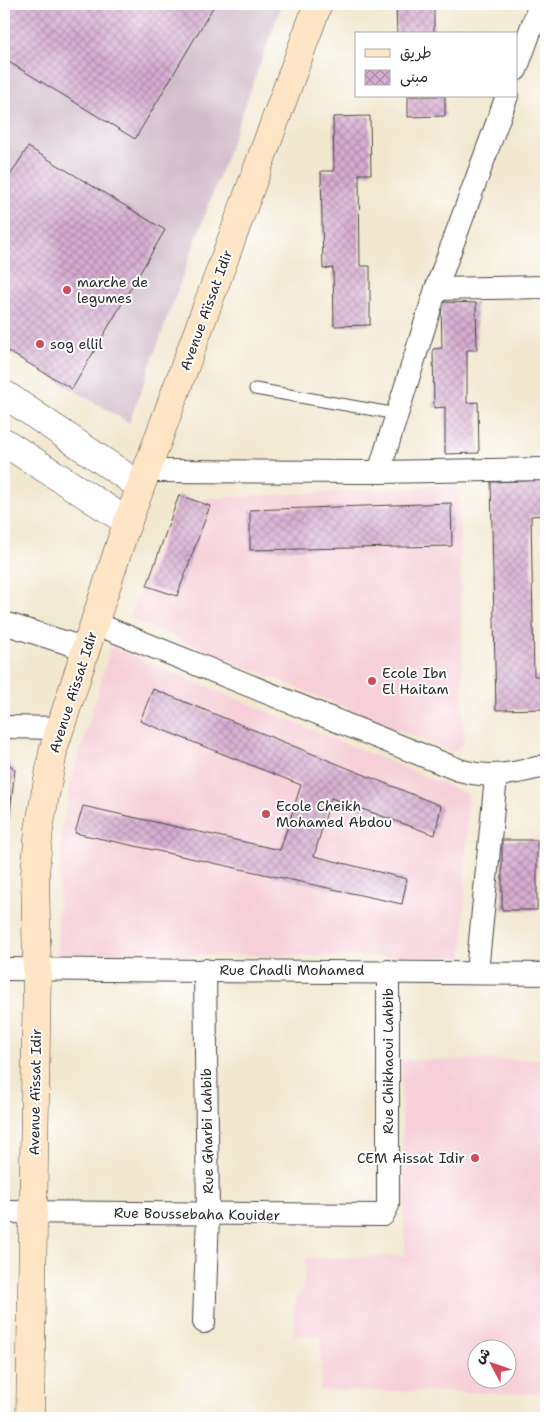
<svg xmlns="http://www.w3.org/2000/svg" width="550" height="1422" font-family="'Shantell Sans','Playpen Sans Arabic',sans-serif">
  <defs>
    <pattern id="building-cross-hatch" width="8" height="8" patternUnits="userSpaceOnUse" patternTransform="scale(1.25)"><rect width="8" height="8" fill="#d6acd0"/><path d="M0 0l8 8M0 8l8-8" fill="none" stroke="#ae8ca9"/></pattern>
  </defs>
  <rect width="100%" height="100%" fill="#fff"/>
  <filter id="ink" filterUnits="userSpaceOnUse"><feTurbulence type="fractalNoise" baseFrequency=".02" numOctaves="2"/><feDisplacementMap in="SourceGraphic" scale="10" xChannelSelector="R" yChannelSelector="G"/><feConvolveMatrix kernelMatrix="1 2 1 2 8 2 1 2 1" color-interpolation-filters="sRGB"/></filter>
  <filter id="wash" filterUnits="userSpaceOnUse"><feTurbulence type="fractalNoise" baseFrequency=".0096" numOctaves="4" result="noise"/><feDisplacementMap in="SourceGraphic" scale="20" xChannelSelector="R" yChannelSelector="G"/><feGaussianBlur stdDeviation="1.12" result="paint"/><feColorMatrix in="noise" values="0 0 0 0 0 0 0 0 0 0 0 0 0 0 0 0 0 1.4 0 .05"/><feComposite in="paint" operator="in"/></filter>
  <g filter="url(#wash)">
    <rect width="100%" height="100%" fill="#f2e8d0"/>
    <g fill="#f6cfd8" fill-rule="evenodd">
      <path d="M459,485L464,744L452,752L129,618L178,500Z"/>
      <path d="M111,647L468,794L463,957L57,954L61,834L71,782Z"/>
      <path d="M546,1059V1394L320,1390L321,1336H293L294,1306L303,1286L306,1258L405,1256L401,1060ZM478,1350H508V1380H478Z"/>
    </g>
    <path fill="#d1bdca" d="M4,4H282L129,423L4,348Z"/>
    <g id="blocks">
      <g fill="url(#building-cross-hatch)">
        <path d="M4,4H215L135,139L4,59Z"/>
        <path d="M396,4H434V34H397Z"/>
        <path d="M408,96H445V116L408,117Z"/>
        <path d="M370,116L371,174H359L360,266H370V325L334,326L333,268L323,269L321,171H334L333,117Z"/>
        <path d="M28,147L165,230L72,389L4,349V185Z"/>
        <path d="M441,302L476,303L477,350H467V403L478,402L479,453L445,454V407L434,408L433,349L442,348Z"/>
        <path d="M546,480V515L531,516L534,676H546V709L496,710L491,482Z"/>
        <path d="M179,495L210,506L177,596L147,586Z"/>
        <path d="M451,503L452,546L250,550V510Z"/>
        <path d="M153,689L441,806L435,835L331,798L314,856L407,879L402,904L75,833L83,806L280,850L301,785L140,721Z"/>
        <path d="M4,759L15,770L5,854H4Z"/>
        <rect x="502" y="840" width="35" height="70"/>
      </g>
    </g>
  </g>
  <g filter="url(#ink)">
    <use href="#blocks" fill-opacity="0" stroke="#494744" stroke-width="1"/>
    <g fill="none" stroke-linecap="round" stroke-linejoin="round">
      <g stroke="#494744" stroke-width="13">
        <path id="service" d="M255,389L397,414"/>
      </g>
      <g stroke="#494744" stroke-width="24">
        <g id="minor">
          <path d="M516,70L540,4"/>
          <path d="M436,289L546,287"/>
          <path d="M146,471L379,472L436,289L507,96"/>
          <path d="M379,472L546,469"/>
          <path d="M4,623L86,649"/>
          <path d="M94,623L459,770C495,780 512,773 546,766"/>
          <path d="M4,727L61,728"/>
          <path d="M4,969L546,974"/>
          <path d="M477,972L496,777"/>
          <path d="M4,1212L383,1215L388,1205V971"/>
          <path d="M204,1322L208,1215L205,970"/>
        </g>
      </g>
      <g stroke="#494744" stroke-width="29">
        <g id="tertiary">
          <path d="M4,394L140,486"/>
          <path d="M4,442L128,522"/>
        </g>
      </g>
      <g stroke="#494744" stroke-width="29">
        <path id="secondary" d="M30,1418L37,970L35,874L39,829L54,747L124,532L318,4"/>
      </g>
      <use href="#service" stroke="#fff" stroke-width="11"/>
      <use href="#minor" stroke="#fff" stroke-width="22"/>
      <use href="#tertiary" stroke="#fff" stroke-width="28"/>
      <use href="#secondary" stroke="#fee5c5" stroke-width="28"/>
    </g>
  </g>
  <g fill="#d1495b" stroke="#fff" stroke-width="2">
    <circle cx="67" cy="290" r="5"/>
    <circle cx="40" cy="344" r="5"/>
    <circle cx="372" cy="681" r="5"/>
    <circle cx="266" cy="814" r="5"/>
    <circle cx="475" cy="1158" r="5"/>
  </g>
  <g text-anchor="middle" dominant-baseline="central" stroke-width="4" stroke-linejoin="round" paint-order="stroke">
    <g font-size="14" fill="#2b2b2b" stroke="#fff" text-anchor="start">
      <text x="77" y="282">marche de<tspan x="77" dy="16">legumes</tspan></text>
      <text x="50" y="344">sog ellil</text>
      <text x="382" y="673">Ecole Ibn<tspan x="382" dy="16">El Haitam</tspan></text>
      <text x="276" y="806">Ecole Cheikh<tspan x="276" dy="16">Mohamed Abdou</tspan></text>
      <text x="465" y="1158" text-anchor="end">CEM Aissat Idir</text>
    </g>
    <g font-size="14" fill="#2b2b2b" stroke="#fff">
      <text transform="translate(206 310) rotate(-70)">Avenue Aïssat Idir</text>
      <text transform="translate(73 692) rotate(-72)">Avenue Aïssat Idir</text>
      <text x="292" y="970">Rue Chadli Mohamed</text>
      <text transform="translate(388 1061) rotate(-90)">Rue Chikhaoui Lahbib</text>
      <text transform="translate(35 1092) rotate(-89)">Avenue Aïssat Idir</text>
      <text transform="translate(207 1131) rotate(-91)">Rue Gharbi Lahbib</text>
      <text transform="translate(197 1214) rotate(1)">Rue Boussebaha Kouider</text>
    </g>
  </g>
  <rect width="550" height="1422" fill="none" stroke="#fff" stroke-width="20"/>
  <rect x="355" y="32" width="162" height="65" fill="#ffffff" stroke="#aaaaaa"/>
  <rect x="365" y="49" width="25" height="8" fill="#fee5c5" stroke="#aaaaaa"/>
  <text x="400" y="58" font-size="15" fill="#2b2b2b">طريق</text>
  <rect x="365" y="70" width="25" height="15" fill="url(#building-cross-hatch)" stroke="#aaaaaa"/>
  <text x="400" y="82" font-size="15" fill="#2b2b2b">مبنى</text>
  <g transform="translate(492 1364) rotate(311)"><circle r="24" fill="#ffffff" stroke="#aaaaaa"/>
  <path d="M0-4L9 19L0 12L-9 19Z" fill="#d1495b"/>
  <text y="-8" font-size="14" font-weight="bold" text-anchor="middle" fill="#2b2b2b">ش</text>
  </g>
</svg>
